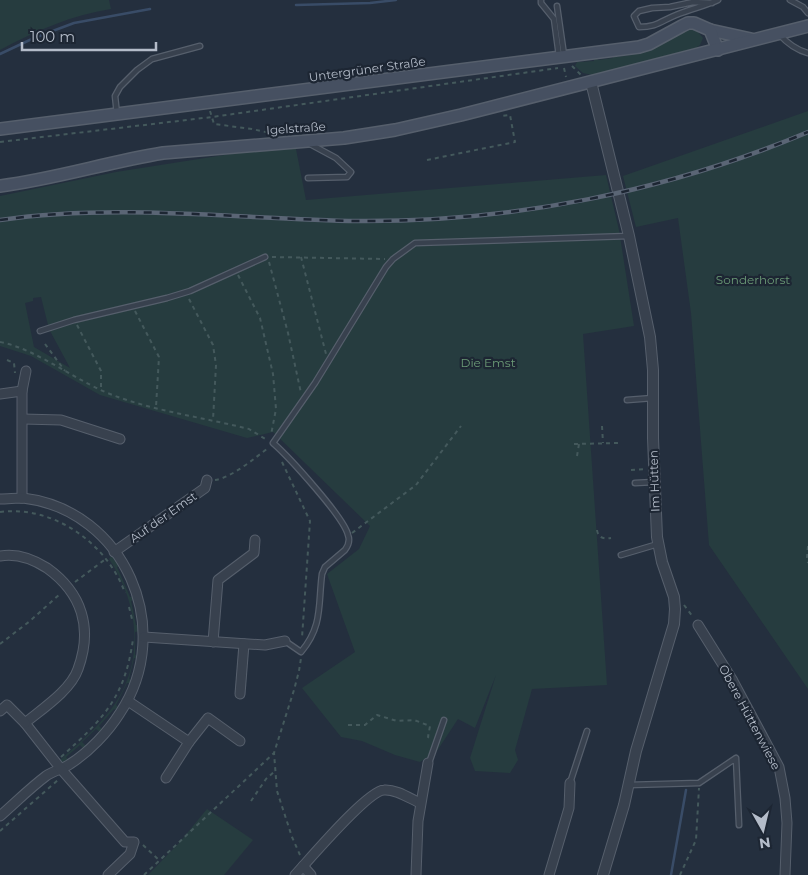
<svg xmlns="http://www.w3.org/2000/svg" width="808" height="875" font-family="Montserrat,sans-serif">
  <rect width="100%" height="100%" fill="#242f3e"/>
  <g fill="#263c3f" fill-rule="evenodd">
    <path d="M0,0H109L111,9C72,15 35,31 0,50Z"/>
    <path d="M692,29L698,32L703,38L700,45L696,48L592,75L583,73L575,66L577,62L594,61V58L597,57L598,60L613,58V55H616L617,57L632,55V52L657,46L684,30Z"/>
    <path d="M808,111V689L709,545L691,313L678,218L636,227L623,176Z"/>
    <path d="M295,144L306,200L606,175L619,230L634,326L583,334L607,685L532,689L515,750L518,760L510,773L475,771L470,758L496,675L475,728L458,719L437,751L420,762L395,755L362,741L341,737L302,688L355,652L327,574L359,549L370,526L273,432L247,438L100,395L31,356L0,346V196L116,172ZM41,297L49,329L70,368L34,347L25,303L33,301V298Z"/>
    <path d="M113,554L121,565L117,567L130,597L135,596L136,599L131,601L136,625H141V631L135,632V655L140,656L139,659L134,658L129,679L133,681L132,684L127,683L116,705L120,709L118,711L114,709L99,726L103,730L101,733L96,729L82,742L86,746L83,748L80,745L66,757L69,761L64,763L60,760C77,745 95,730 109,712C146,666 140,605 109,559Z"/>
    <path d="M207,809L253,840L224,875H148L179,843Z"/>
  </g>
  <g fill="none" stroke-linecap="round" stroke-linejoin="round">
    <g stroke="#394c67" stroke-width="2.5">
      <path d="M296,5L370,3L396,0"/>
      <path d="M0,54L34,38L74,23L150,9"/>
      <path d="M671,875L686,790"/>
    </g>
    <g stroke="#565f6c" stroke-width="7">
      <g id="service">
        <path d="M541,0V3L554,19L559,56"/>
        <path d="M790,0L803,7L808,13"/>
        <path d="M712,3L693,2L670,7L652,8L639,11L634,16L639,27C657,27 661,21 676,15C690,9 705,6 718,0"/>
        <path d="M557,6L564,55"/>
        <path d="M779,34C787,43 796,50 808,53"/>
        <path d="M117,114L115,96L120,87L137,70L152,59L200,46"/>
        <path d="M308,178L347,177L351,172L336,158L310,144"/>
        <path d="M40,331L74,320L167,298L190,291L265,257"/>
        <path d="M627,400L653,398"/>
        <path d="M635,483L654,482"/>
        <path d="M621,555L658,544"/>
        <path d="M285,641L301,652C323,626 318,605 322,574L325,567L345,550C348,546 350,540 348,535C344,517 288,456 273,443L315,383L386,267L393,259L415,243L629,236"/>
        <path d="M429,763L444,720"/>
        <path d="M570,783L587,731"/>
        <path d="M629,785L699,783L736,758L739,825"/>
      </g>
    </g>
    <g stroke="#565f6c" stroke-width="11">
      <g id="minor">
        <path d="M0,394L22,391"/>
        <path d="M23,419L61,420L120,439"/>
        <path d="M22,498V391L26,371"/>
        <path d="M0,499C7,499 16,498 23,498C125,510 176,629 120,713C108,732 89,752 70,764C63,769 53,771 46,776C30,788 15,803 0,816"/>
        <path d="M114,552L205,488L207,480"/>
        <path d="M0,556C17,553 33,559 47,568C82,593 93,628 78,669C71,690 42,709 25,723L61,769L125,842H134L130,854L108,875"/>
        <path d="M698,625L733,681L779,767L785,798L787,823L785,875"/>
        <path d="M144,637L265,645L285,641"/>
        <path d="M213,642L218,580L254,553L255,540"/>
        <path d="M240,694L244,644"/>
        <path d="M128,701L189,742L166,778"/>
        <path d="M0,711L7,705L25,723"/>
        <path d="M189,742L208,718L240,741"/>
        <path d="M303,866L311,875"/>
        <path d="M295,875C309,860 367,791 384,790C396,789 409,798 420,803"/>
        <path d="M416,875L418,821L428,763"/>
        <path d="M549,875L569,808L570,783"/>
      </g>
    </g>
    <g stroke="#565f6c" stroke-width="12">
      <path id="tertiary" d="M591,82L629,236L650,337L653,370V438L657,537L662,562L674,597L675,609L674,624L636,751L624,805L603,875"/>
    </g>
    <g stroke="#565f6c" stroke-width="14">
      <g id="secondary">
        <path d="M710,30L751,39"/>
        <path d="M0,129L639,47L649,44L682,26L688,23H694L710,30L718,50"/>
        <path d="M0,186C55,179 108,162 163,153L344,138L395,130L461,115L808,26"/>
      </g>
    </g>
    <g stroke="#44595c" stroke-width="2" stroke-dasharray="4 4" stroke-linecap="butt">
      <path d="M572,66L581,75"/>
      <path d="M564,68L566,77"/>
      <path d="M210,111L214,124L252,129L270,133"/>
      <path d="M0,142L212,117L558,68"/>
      <path d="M427,160L515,142L510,115L502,116"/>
      <path d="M272,257L385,259"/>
      <path d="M301,257L326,354"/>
      <path d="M269,262L288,333L301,393"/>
      <path d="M238,275L260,318L273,374L276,409L271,435"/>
      <path d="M189,299L213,345L216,365L213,420"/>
      <path d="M135,311L159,357L156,407"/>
      <path d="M77,325L101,371V389"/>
      <path d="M0,342C38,349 79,384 118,397C160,412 206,418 249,429L267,440"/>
      <path d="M45,344L65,371"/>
      <path d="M7,360L14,363L15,373"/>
      <path d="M602,426L603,443"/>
      <path d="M574,444L619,443"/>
      <path d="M577,456L579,444"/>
      <path d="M282,462L310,521L302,638"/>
      <path d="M631,470L646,469"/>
      <path d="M215,480C231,478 255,458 268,448"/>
      <path d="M0,512C53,505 107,543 125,593"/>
      <path d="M597,530C598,538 604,539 611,538"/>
      <path d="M352,533L416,485L461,426"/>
      <path d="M808,546L807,557L808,563"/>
      <path d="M75,582L107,558"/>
      <path d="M684,605L693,617"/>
      <path d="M129,607L132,619"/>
      <path d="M0,644L30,621L61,593"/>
      <path d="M348,725H365L377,715L397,721L414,720L430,726L428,737L431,739"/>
      <path d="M61,757C103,719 125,698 133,639"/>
      <path d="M251,801L266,779L275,771"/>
      <path d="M0,831L58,780"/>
      <path d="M143,845L159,860"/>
      <path d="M300,855L292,837L277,791L274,753L294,690L299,671L301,658"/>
      <path d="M144,875L274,753"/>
      <path d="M680,875L696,840L699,788"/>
    </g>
    <use href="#service" stroke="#38414e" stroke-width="4.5"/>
    <use href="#minor" stroke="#38414e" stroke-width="9"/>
    <use href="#tertiary" stroke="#38414e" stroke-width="10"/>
    <use href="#secondary" stroke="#465061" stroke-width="11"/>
    <g stroke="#5a6575" stroke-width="4.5">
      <path id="rail" d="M0,220C119,203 238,219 358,221C512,222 666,192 808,132"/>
    </g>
    <use href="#rail" stroke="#1d2633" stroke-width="2.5" stroke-dasharray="8" stroke-linecap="butt"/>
  </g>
  <g text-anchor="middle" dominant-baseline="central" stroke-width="4.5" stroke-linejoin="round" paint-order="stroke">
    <g font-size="12" fill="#b4bcc9" stroke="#1d2633">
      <text transform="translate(367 69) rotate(-8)">Untergrüner Straße</text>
      <text transform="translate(296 128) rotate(-4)">Igelstraße</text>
      <text transform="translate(654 481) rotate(-92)">Im Hütten</text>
      <text transform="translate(163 517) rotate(-35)">Auf der Emst</text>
      <text transform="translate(750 717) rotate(62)">Obere Hüttenwiese</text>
    </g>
    <g font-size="12" fill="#6b9a76" stroke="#1d2633">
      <text x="753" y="279">Sonderhorst</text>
      <text x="488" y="362">Die Emst</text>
    </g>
  </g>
  <g transform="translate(763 830) rotate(172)" stroke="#1d2633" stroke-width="4" paint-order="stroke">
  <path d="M0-4L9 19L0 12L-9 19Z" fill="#b4bcc9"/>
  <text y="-8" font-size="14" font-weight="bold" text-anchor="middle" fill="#b4bcc9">N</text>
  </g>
  <path d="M22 42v8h134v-8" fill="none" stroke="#b4bcc9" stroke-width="2.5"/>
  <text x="30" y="42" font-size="15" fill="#b4bcc9" stroke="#1d2633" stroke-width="4" paint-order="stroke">100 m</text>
</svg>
